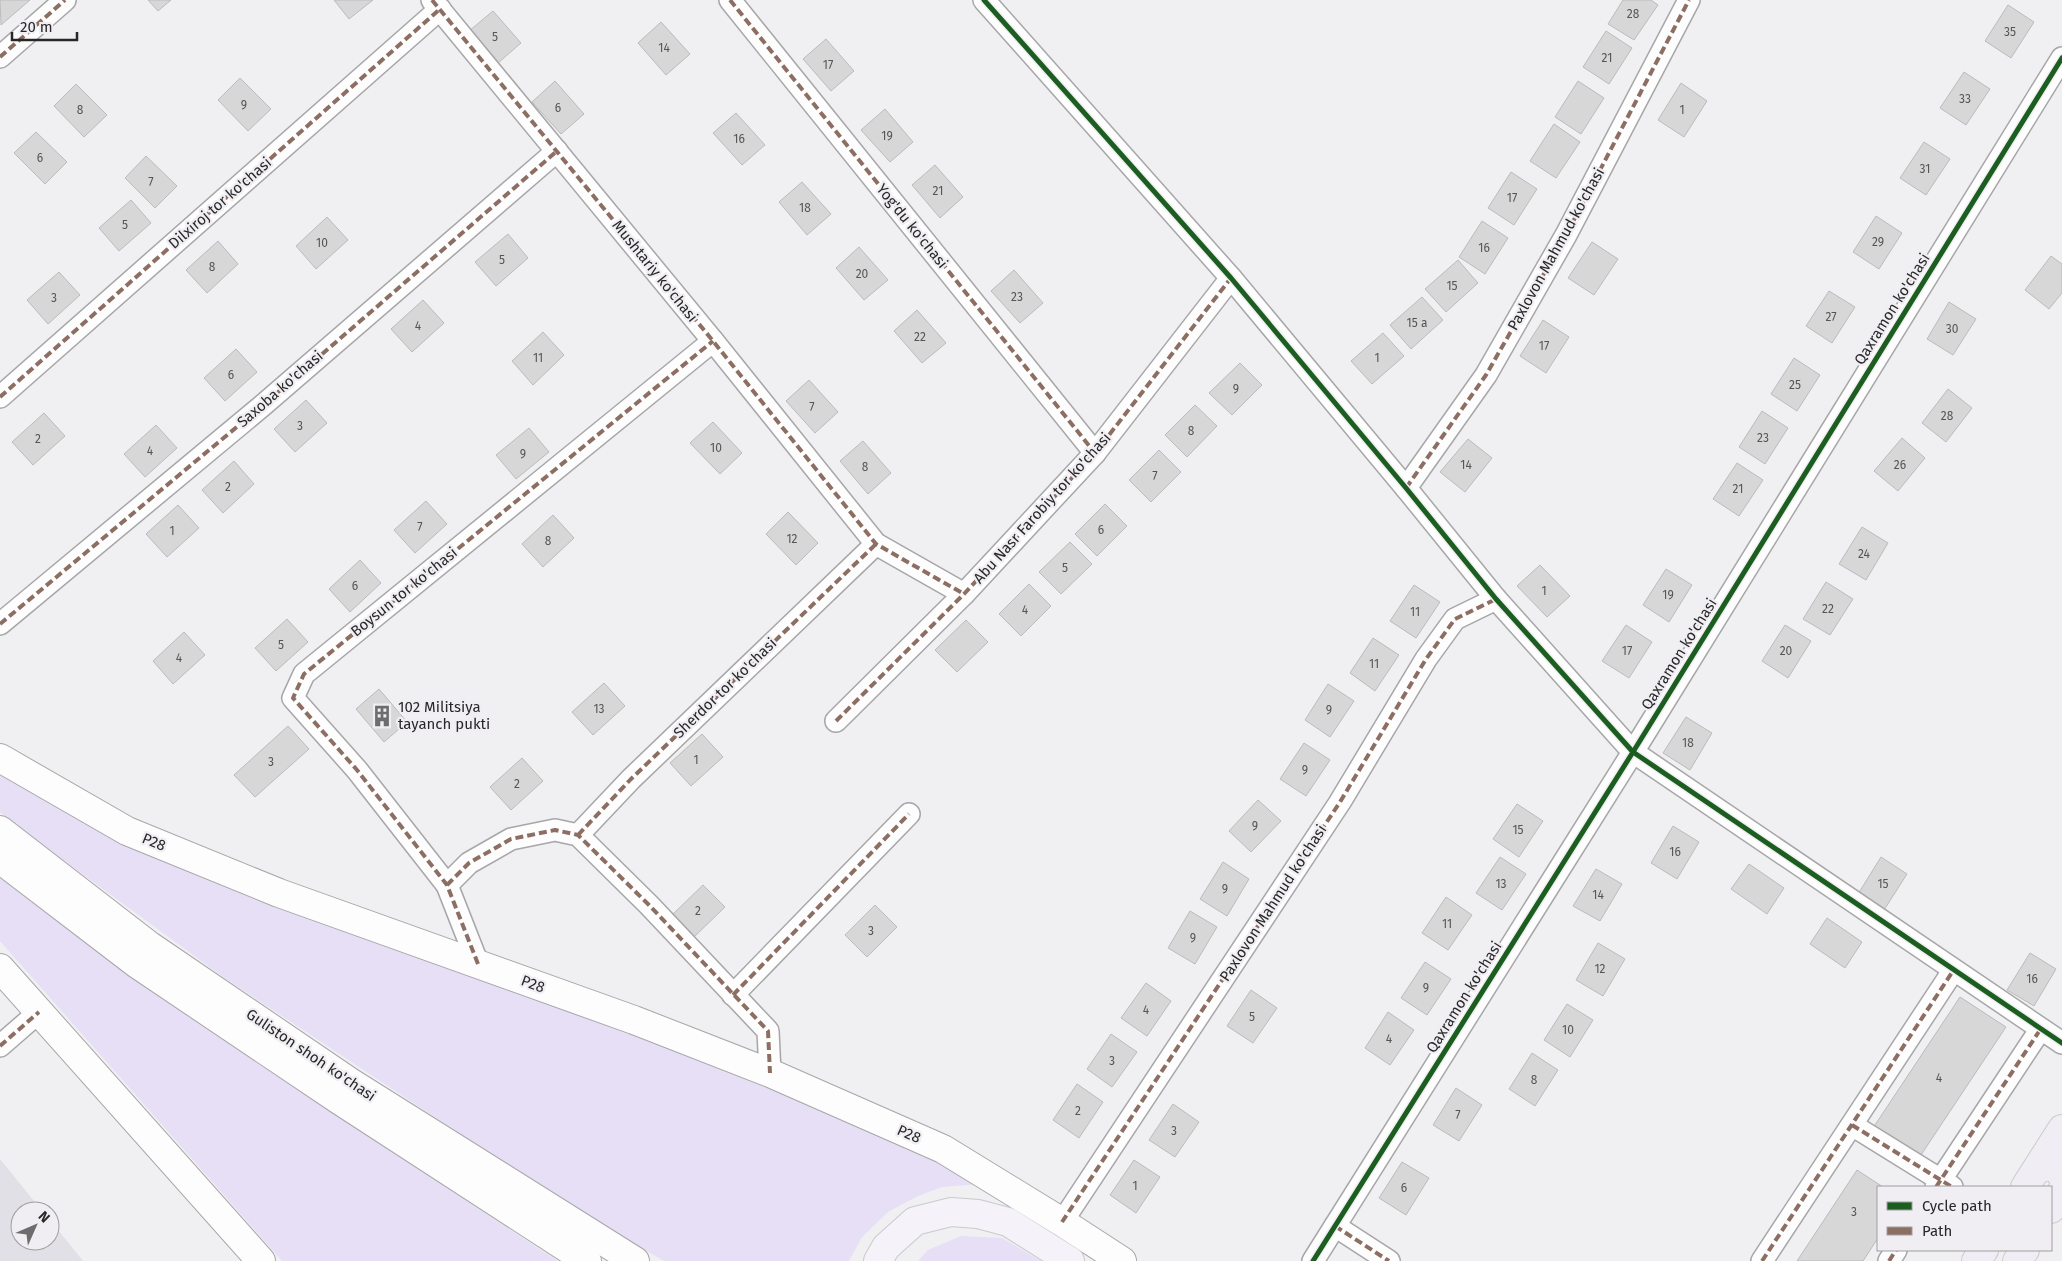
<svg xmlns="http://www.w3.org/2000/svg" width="2062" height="1261" font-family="'Fira Sans',sans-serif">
  <rect width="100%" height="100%" fill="#f0eff1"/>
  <path fill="#e2e0e7" d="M0,1159L42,1211H20V1241H50V1220L83,1261H0Z"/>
  <g fill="#e7dff5">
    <path d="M0,775L125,843L498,981L941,1157L980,1184L942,1187L918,1196L888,1212L862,1237L849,1261H664L566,1204L226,979L25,832L0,812Z"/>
    <path d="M0,877C178,1016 370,1137 558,1261H282L0,941Z"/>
    <path d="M961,1236L1002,1238L1041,1261H918L928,1250Z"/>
  </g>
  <g fill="#d7d7d8" stroke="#bbbabc">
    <path d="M0,0H30L1,25Z"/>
    <path d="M148,0H171L158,11Z"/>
    <path d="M334,0H373L349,19Z"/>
    <path d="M1623,0H1651L1658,5L1634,40L1608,24Z"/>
    <path d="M2008,5L2034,22L2011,58L1985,41Z"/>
    <path d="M493,11L521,43L498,63L469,31Z"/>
    <path d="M661,22L690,54L666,75L638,43Z"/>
    <path d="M1606,31L1632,48L1609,84L1583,67Z"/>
    <path d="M826,39L854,71L831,91L803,59Z"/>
    <path d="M1964,72L1990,89L1966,125L1940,108Z"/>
    <path d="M240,78L271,109L248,131L218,100Z"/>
    <path d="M555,81L584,114L561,134L532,102Z"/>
    <path d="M1578,81L1604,98L1581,134L1555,117Z"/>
    <path d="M1681,83L1707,101L1684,137L1658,120Z"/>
    <path d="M76,84L107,115L84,137L54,106Z"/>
    <path d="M885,109L913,142L890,162L861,130Z"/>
    <path d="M736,113L765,145L742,165L713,133Z"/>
    <path d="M1554,124L1580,142L1556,178L1530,161Z"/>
    <path d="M36,132L67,162L45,184L14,153Z"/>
    <path d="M1924,142L1950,159L1926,195L1900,178Z"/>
    <path d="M146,156L177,186L155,208L125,178Z"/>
    <path d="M935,165L963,197L940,218L912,185Z"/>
    <path d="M1511,172L1537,189L1514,225L1488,208Z"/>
    <path d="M802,182L831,214L807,235L779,202Z"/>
    <path d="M131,200L151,223L119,251L99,228Z"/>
    <path d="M1876,216L1902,233L1879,269L1853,252Z"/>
    <path d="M327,217L348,240L316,269L296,246Z"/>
    <path d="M1482,221L1508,238L1485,274L1459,257Z"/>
    <path d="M508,234L528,258L496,286L475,262Z"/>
    <path d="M218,241L238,264L207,293L186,270Z"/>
    <path d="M1592,242L1618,259L1594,295L1568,278Z"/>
    <path d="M859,247L888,280L864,300L836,268Z"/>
    <path d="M2051,256L2062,264V293L2049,309L2025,290Z"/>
    <path d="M1458,260L1478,283L1446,312L1425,289Z"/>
    <path d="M1014,270L1043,303L1020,323L991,291Z"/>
    <path d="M59,272L80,295L48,324L27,300Z"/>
    <path d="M1829,291L1855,307L1832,343L1806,326Z"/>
    <path d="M1422,297L1443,320L1411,349L1390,325Z"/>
    <path d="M423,300L444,323L412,352L391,329Z"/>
    <path d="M1949,302L1976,319L1953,355L1927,339Z"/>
    <path d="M917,310L946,343L922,363L894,331Z"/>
    <path d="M1543,320L1569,337L1546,373L1520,356Z"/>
    <path d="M543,332L564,355L533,385L512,361Z"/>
    <path d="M1383,333L1404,356L1372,384L1351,361Z"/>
    <path d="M236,349L257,372L225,401L204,378Z"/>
    <path d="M1794,358L1820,375L1797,411L1771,394Z"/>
    <path d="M1240,363L1262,385L1232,415L1209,393Z"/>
    <path d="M809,380L838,412L815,433L786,401Z"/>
    <path d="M1948,389L1972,408L1946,442L1922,423Z"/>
    <path d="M306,400L327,423L295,452L274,429Z"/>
    <path d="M1195,405L1217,426L1187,457L1165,435Z"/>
    <path d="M1762,411L1788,428L1765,464L1739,447Z"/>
    <path d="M44,413L65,436L33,465L12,442Z"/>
    <path d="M713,422L742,453L720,474L690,443Z"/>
    <path d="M156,425L177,448L145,477L124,454Z"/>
    <path d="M529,428L549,452L516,479L496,455Z"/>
    <path d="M1902,438L1925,458L1898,491L1874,471Z"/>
    <path d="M1468,439L1492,458L1465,492L1440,472Z"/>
    <path d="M863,441L891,473L868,494L840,461Z"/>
    <path d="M1159,450L1181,472L1151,502L1129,480Z"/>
    <path d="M234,461L254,484L223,513L202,490Z"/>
    <path d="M1737,463L1763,480L1739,516L1713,499Z"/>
    <path d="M426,501L447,524L415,553L394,530Z"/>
    <path d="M1105,504L1127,526L1097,556L1075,534Z"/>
    <path d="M178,505L199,528L167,557L146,534Z"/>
    <path d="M788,512L818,543L796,565L766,534Z"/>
    <path d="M553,515L574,538L543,567L522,544Z"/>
    <path d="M1862,527L1888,543L1866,580L1839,564Z"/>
    <path d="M1070,542L1092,564L1061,594L1039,572Z"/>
    <path d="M360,560L381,583L350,612L329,589Z"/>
    <path d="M1540,565L1570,596L1547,617L1517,586Z"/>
    <path d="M1666,569L1692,585L1669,622L1643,605Z"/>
    <path d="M1826,582L1853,599L1830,635L1803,619Z"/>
    <path d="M1029,584L1051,606L1021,636L999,614Z"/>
    <path d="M1414,585L1440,602L1416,638L1390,621Z"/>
    <path d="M287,619L308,642L276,671L255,648Z"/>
    <path d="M966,620L988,642L957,672L935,650Z"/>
    <path d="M1626,625L1652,642L1629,678L1602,661Z"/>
    <path d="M1785,625L1811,641L1788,678L1762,661Z"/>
    <path d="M184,632L205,655L173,684L153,661Z"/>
    <path d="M1373,638L1399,655L1375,691L1350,673Z"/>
    <path d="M604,683L625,706L593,735L572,712Z"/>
    <path d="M1328,684L1354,701L1330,737L1305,720Z"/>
    <path d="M379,689L407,722L384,742L356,709Z"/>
    <path d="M1686,717L1712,733L1690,770L1663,753Z"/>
    <path d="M288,726L309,749L255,797L234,775Z"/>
    <path d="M702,734L723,757L691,786L670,763Z"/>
    <path d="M1304,743L1330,760L1306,796L1280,779Z"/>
    <path d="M522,758L543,781L511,810L490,787Z"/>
    <path d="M1258,800L1281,821L1251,852L1229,831Z"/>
    <path d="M1517,804L1543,821L1519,857L1493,839Z"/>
    <path d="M1673,826L1699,842L1677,879L1651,863Z"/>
    <path d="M1500,857L1526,874L1502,910L1476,893Z"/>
    <path d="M1881,857L1907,874L1884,910L1858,894Z"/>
    <path d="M1223,862L1249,879L1227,916L1200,899Z"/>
    <path d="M1749,864L1784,888L1767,914L1731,889Z"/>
    <path d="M1596,869L1622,884L1600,921L1573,906Z"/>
    <path d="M703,885L725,907L694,937L672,915Z"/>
    <path d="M1446,897L1472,915L1448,950L1422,933Z"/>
    <path d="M875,905L897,927L867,957L845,935Z"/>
    <path d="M1190,911L1217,927L1195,964L1168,948Z"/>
    <path d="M1827,918L1862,942L1845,968L1810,944Z"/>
    <path d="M1598,943L1625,959L1603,996L1576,980Z"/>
    <path d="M2030,953L2056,969L2034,1006L2007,990Z"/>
    <path d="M1425,962L1451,979L1427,1015L1401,998Z"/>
    <path d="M1146,983L1171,1001L1147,1036L1121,1018Z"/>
    <path d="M1251,990L1277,1008L1253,1043L1227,1026Z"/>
    <path d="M1960,997L2006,1027L1919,1158L1873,1128Z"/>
    <path d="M1567,1004L1593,1020L1570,1057L1544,1040Z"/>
    <path d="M1388,1012L1414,1030L1390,1065L1365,1048Z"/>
    <path d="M1111,1034L1137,1052L1112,1087L1087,1069Z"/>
    <path d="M1532,1053L1558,1070L1535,1106L1509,1089Z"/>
    <path d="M1077,1084L1103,1102L1079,1138L1053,1120Z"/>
    <path d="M1456,1088L1482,1105L1459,1141L1433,1125Z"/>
    <path d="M1173,1104L1199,1122L1175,1157L1149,1140Z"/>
    <path d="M1134,1160L1160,1177L1136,1213L1110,1195Z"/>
    <path d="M1402,1162L1429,1178L1406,1215L1379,1198Z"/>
    <path d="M1857,1170L1883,1187H1878V1238L1863,1261H1797Z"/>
  </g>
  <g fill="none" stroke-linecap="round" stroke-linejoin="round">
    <g stroke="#a7a6a8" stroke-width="24">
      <g id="street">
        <path d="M432,0L713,341L876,544L964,594"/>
        <path d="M730,0L1095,453"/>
        <path d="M984,0L1231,278L1406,488L1496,599L1633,752L2062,1043"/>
        <path d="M0,57L65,0"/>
        <path d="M0,397L440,9"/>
        <path d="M1406,488L1486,375L1566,235L1689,0"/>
        <path d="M0,624L262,406L557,151"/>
        <path d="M836,721L964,594L1095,453L1231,278"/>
        <path d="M578,835L631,779L876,544"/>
        <path d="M447,885L469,863L511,839L555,830L578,835L649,905L768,1031L770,1073"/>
        <path d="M478,964L447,885L357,770L293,698L304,674L713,341"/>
        <path d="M733,995L909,814"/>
        <path d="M0,1046L39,1012"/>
        <path d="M1852,1125L1952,1187"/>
        <path d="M1936,1187L2040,1030"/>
        <path d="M1062,1222L1340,802L1426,659L1455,619L1496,599"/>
        <path d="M1335,1226L1389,1261"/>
        <path d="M1313,1261L1633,752L2062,58"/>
        <path d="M1762,1261L1953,971"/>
        <path d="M1889,1261L1896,1250"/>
      </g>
    </g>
    <g stroke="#a7a6a8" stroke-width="30">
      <g id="secondary">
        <path d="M0,758L127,831L279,893L634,1020L770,1073L943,1149L1062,1222L1122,1261"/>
        <path d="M0,830L150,946L350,1082L635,1261"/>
        <path d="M0,859L137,964L339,1100L587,1261"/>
        <path d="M0,968L261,1261"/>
      </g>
    </g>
    <g stroke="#cacacb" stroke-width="30">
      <path id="primary" d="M878,1261L886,1247L915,1221L951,1212L978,1214L1008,1222L1070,1261"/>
    </g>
    <g stroke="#cacacb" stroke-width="30">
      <g id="highway">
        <path d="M2038,1169L2048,1166L2058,1169L2062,1176"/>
        <path d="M2025,1187L2062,1129"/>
        <path d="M2051,1209L2062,1191"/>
        <path d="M1976,1261L1984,1250"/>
        <path d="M2017,1261L2025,1250"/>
      </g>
    </g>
    <use href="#street" stroke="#fdfdfd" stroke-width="21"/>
    <use href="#secondary" stroke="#fdfdfd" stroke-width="28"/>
    <use href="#primary" stroke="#f5f3f9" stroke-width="28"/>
    <use href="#highway" stroke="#f0edf5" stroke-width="28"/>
    <g stroke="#8d6e63" stroke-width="4" stroke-dasharray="8 4" stroke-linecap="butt">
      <path d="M432,0L713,341L876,544L964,594"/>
      <path d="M730,0L1095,453"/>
      <path d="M0,57L65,0"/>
      <path d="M0,397L440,9"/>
      <path d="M1406,488L1486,375L1566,235L1689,0"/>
      <path d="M0,624L262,406L557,151"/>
      <path d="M836,721L964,594L1095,453L1231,278"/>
      <path d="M578,835L631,779L876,544"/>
      <path d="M447,885L469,863L511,839L555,830L578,835L649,905L768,1031L770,1073"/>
      <path d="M478,964L447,885L357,770L293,698L304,674L713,341"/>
      <path d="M733,995L909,814"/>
      <path d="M0,1046L39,1012"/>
      <path d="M1852,1125L1952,1187"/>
      <path d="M1936,1187L2040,1030"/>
      <path d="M1062,1222L1340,802L1426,659L1455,619L1496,599"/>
      <path d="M1335,1226L1389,1261"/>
      <path d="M1762,1261L1953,971"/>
      <path d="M1889,1261L1896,1250"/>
    </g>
    <g stroke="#f0eef2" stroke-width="8">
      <g id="cycleway">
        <path d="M984,0L1231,278L1406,488L1496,599L1633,752L2062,1043"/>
        <path d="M1313,1261L1633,752L2062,58"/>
      </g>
    </g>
    <use href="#cycleway" stroke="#1b5e20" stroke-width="5"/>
  </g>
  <defs>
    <g id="building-bare" transform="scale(1.725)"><path d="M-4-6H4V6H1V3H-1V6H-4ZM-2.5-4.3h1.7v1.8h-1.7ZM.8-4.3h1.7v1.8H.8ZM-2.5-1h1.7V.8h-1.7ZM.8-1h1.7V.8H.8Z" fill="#6d6d6e" stroke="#f0eef2" stroke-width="2.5" paint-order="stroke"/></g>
  </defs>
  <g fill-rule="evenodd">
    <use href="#building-bare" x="382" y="716"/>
  </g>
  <g text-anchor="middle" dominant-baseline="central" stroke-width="4.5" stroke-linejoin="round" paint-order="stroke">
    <g font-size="12" fill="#555556">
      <text x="1633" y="14">28</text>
      <text x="2010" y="32">35</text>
      <text x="495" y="37">5</text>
      <text x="664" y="48">14</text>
      <text x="1607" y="58">21</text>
      <text x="828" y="65">17</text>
      <text x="1965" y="99">33</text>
      <text x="244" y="105">9</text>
      <text x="558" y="108">6</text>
      <text x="80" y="110">8</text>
      <text x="1682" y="110">1</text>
      <text x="887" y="136">19</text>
      <text x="739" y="139">16</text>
      <text x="40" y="158">6</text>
      <text x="1925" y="169">31</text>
      <text x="151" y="182">7</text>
      <text x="938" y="191">21</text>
      <text x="1512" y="198">17</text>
      <text x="805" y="208">18</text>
      <text x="125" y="225">5</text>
      <text x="1878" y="242">29</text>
      <text x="322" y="243">10</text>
      <text x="1484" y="248">16</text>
      <text x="502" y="260">5</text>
      <text x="212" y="267">8</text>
      <text x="862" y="274">20</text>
      <text x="1452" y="286">15</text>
      <text x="1017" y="297">23</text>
      <text x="54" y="298">3</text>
      <text x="1831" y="317">27</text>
      <text x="1417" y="323">15 а</text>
      <text x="418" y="326">4</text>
      <text x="1952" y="329">30</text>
      <text x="920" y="337">22</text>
      <text x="1544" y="346">17</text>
      <text x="538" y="358">11</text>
      <text x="1377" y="358">1</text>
      <text x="231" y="375">6</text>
      <text x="1795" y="385">25</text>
      <text x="1236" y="389">9</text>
      <text x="812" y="407">7</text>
      <text x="1947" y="416">28</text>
      <text x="300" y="426">3</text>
      <text x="1191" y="431">8</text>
      <text x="1763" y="438">23</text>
      <text x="38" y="439">2</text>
      <text x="716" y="448">10</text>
      <text x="150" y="451">4</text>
      <text x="523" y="454">9</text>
      <text x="1466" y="465">14</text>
      <text x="1900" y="465">26</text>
      <text x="865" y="467">8</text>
      <text x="1155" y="476">7</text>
      <text x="228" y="487">2</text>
      <text x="1738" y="489">21</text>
      <text x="420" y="527">7</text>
      <text x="1101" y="530">6</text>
      <text x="172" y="531">1</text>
      <text x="792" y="539">12</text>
      <text x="548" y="541">8</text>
      <text x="1864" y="554">24</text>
      <text x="1065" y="568">5</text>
      <text x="355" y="586">6</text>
      <text x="1544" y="591">1</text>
      <text x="1668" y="595">19</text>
      <text x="1828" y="609">22</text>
      <text x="1025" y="610">4</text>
      <text x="1415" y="612">11</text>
      <text x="281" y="645">5</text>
      <text x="1627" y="651">17</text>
      <text x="1786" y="651">20</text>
      <text x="179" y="658">4</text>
      <text x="1374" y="664">11</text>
      <text x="599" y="709">13</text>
      <text x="1329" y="710">9</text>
      <text x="1688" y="743">18</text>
      <text x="696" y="760">1</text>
      <text x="271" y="762">3</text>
      <text x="1305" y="770">9</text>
      <text x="517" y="784">2</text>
      <text x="1255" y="826">9</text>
      <text x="1518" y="830">15</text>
      <text x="1675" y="852">16</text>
      <text x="1501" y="884">13</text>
      <text x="1883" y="884">15</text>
      <text x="1225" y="889">9</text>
      <text x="1598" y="895">14</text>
      <text x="698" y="911">2</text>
      <text x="1447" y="924">11</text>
      <text x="871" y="931">3</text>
      <text x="1193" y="938">9</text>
      <text x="1600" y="969">12</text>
      <text x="2032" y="979">16</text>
      <text x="1426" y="988">9</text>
      <text x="1146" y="1010">4</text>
      <text x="1252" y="1017">5</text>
      <text x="1568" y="1030">10</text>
      <text x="1389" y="1039">4</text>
      <text x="1112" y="1061">3</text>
      <text x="1939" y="1078">4</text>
      <text x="1534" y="1080">8</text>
      <text x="1078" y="1111">2</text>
      <text x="1458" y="1115">7</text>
      <text x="1174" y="1131">3</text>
      <text x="1135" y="1186">1</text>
      <text x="1404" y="1188">6</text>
      <text x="1854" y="1212">3</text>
    </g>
    <g font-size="15" fill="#272728" stroke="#f0eef2">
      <text transform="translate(220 203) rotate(-41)">Dilxiroj tor ko'chasi</text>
      <text transform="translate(912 226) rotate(51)">Yog'du ko'chasi</text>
      <text transform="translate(1556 249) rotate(-61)">Paxlovon Mahmud ko'chasi</text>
      <text transform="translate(655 271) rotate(51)">Mushtariy ko'chasi</text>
      <text transform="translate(1892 309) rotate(-58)">Qaxramon ko'chasi</text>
      <text transform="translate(280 389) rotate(-41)">Saxoba ko'chasi</text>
      <text transform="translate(1042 508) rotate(-48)">Abu Nasr Farobiy tor ko'chasi</text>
      <text transform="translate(404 592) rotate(-39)">Boysun tor ko'chasi</text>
      <text transform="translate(1679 654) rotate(-58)">Qaxramon ko'chasi</text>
      <text transform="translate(725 688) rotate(-44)">Sherdor tor ko'chasi</text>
      <text transform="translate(154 842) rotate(22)">Р28</text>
      <text transform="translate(1273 903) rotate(-57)">Paxlovon Mahmud ko'chasi</text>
      <text transform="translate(533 984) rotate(20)">Р28</text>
      <text transform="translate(1464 997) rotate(-58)">Qaxramon ko'chasi</text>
      <text transform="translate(311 1055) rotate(34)">Guliston shoh ko'chasi</text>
      <text transform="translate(909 1134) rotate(24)">Р28</text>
    </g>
    <g font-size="15" fill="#272728" stroke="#f0eef2" text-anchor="start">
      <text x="398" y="707">102 Militsiya<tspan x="398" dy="17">tayanch pukti</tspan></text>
    </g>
  </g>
  <rect x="1877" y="1186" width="175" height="65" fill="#f0eef2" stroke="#a09ea1"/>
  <rect x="1887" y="1202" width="25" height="8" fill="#1b5e20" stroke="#a09ea1"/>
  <text x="1922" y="1211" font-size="15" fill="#272728">Cycle path</text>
  <rect x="1887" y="1227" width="25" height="8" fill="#8d6e63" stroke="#a09ea1"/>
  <text x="1922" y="1236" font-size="15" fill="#272728">Path</text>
  <g transform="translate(35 1226) rotate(45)"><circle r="24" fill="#f0eef2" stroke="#a09ea1"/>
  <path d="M0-4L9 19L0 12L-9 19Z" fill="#6d6d6e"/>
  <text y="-8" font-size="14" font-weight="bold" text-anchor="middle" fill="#272728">N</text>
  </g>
  <path d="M12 32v8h65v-8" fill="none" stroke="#272728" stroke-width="2.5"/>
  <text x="20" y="32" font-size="15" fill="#272728" stroke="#f0eef2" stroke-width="4" paint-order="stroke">20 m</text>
</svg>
